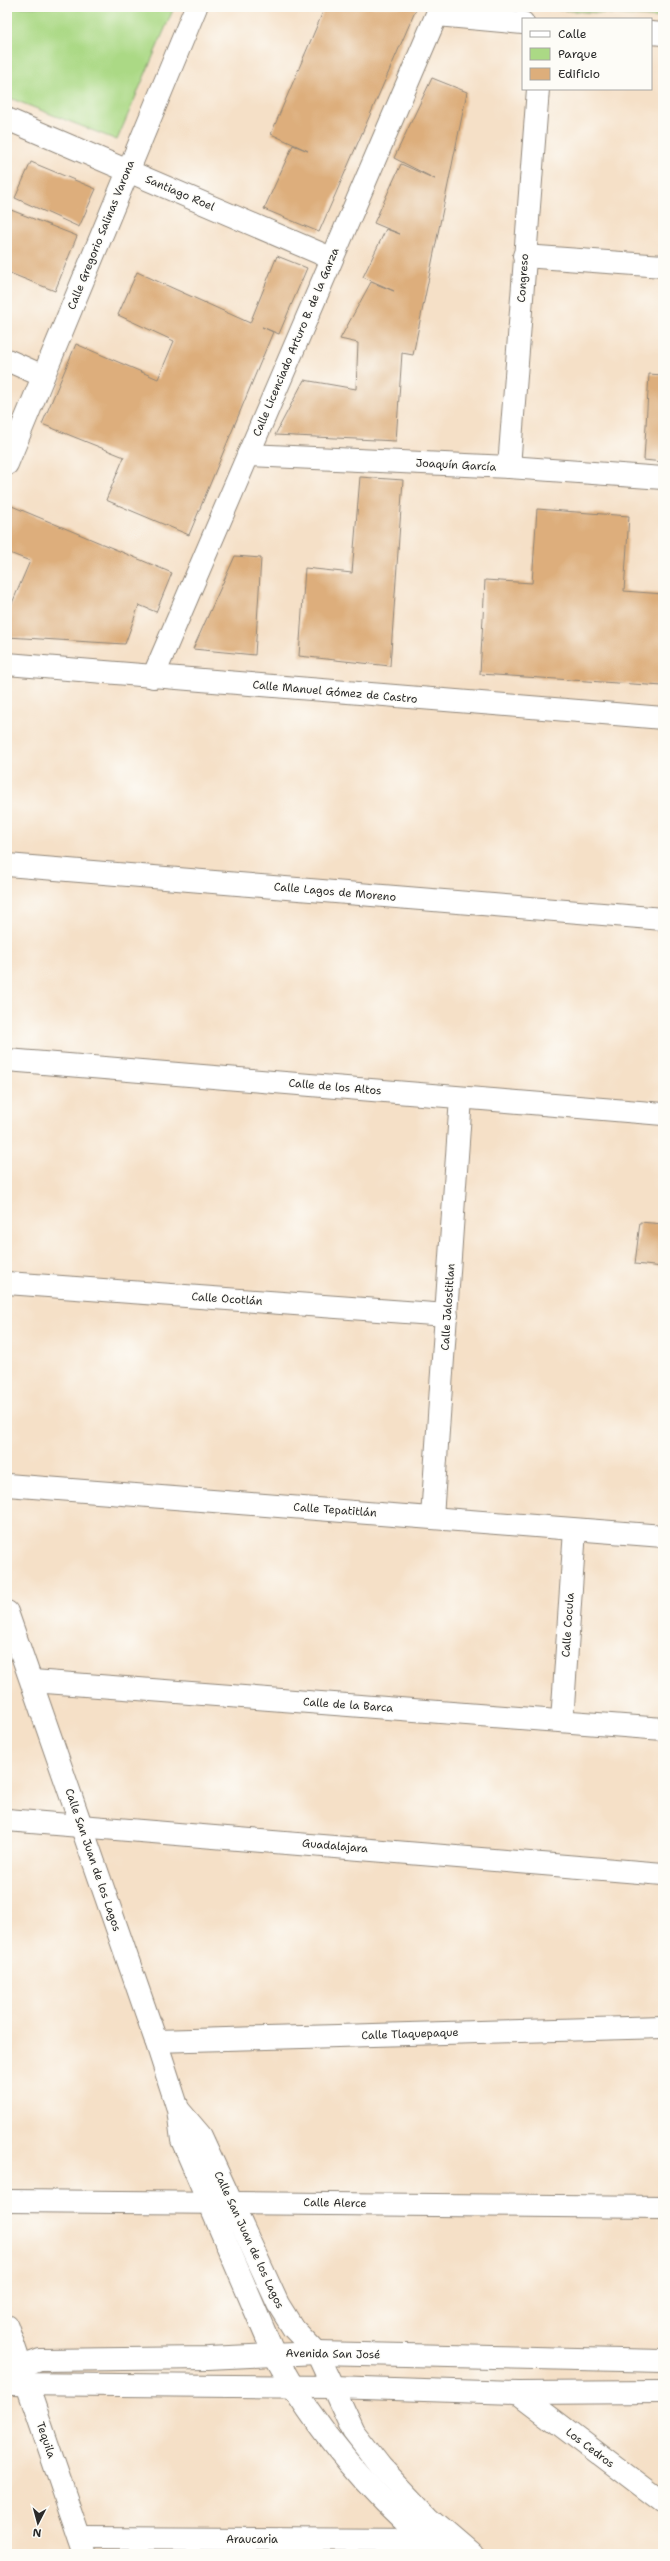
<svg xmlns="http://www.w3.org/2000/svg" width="670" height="2561" font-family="'Shantell Sans',sans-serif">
  <rect width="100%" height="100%" fill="#fdfcf7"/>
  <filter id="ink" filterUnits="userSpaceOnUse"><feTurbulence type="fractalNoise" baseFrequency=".025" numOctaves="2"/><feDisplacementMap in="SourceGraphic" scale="8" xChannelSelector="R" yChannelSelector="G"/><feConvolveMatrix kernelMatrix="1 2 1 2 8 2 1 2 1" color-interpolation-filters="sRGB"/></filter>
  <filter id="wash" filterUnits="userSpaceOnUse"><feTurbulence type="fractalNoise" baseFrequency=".012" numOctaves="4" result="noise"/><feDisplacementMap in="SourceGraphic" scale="16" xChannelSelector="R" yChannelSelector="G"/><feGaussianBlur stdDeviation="0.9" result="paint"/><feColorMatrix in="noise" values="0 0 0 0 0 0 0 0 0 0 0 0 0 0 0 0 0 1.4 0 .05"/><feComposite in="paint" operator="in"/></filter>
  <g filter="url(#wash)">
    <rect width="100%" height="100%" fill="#f5e0c7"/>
    <g fill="#abd985" stroke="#6b8258">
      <path d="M7,7H166L173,10L117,140L7,97Z"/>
      <path d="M523,7H663V18Z"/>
    </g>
    <g id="blocks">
      <g fill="#ddae7b">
        <path d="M325,7H417L319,232L264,209L293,145L308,151L271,134Z"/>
        <path d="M432,78L467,92L413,355L402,353L396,441L275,435L304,380L356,389L358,343L340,339L371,282L394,291L363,277L386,229L400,234L374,223L401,164L435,179L394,158Z"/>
        <path d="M31,162L96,189L79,227L15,198Z"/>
        <path d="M11,210L77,236L55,291L7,272V221Z"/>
        <path d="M277,256L307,268L279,334L262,327L273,332L189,535L106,500L124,457L42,424L76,344L158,379L174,341L118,315L137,272L250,323Z"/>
        <path d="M649,374L663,375V462L644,460Z"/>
        <path d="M360,477L403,480L390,666L299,656L305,568L352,573Z"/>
        <path d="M7,504L172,573L156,612L139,605L125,644L7,637V615L30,561L7,552Z"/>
        <path d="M537,509L629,516L624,591L663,594V686L480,674L485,580L532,583Z"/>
        <path d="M235,556L261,558L255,655L193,649Z"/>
        <path d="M640,1222L663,1224V1267L635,1264Z"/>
      </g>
    </g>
  </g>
  <g filter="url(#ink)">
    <use href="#blocks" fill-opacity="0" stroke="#908679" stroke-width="1"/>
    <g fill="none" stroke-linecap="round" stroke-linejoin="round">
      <g stroke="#908679" stroke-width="24">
        <g id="minor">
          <path d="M437,15L523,23"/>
          <path d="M651,33L663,34"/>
          <path d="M7,119L331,258"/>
          <path d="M524,256L663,266"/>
          <path d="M7,360L43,376"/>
          <path d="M248,455L509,467L663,478"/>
          <path d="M7,464L196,7"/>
          <path d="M509,467L538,89"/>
          <path d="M7,664L663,718"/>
          <path d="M153,677L440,7"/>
          <path d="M7,865L663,919"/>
          <path d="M7,1060L663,1114"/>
          <path d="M7,1283L447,1315"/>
          <path d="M7,1485L663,1536"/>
          <path d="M432,1517L461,1098"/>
          <path d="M7,1612L156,2041L178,2109L182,2140L274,2354C314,2428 376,2502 443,2554"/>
          <path d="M33,1681L663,1729"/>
          <path d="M562,1721L575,1530"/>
          <path d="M7,1820L663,1874"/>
          <path d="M156,2041L663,2027"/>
          <path d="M178,2109L201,2136L278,2304L293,2328L317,2353L353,2431L381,2467L429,2518L471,2554"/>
          <path d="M7,2201L663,2207"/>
          <path d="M7,2326L85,2554"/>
          <path d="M7,2377L21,2367L40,2360L208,2358L317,2353L663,2361"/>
          <path d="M7,2384L333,2387L518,2393L663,2392"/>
          <path d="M518,2393L663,2503"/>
          <path d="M80,2538L425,2540"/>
        </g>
      </g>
      <path stroke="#908679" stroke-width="2.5" stroke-dasharray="3 3" stroke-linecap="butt" d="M645,7V13"/>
      <use href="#minor" stroke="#fff" stroke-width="22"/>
    </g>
  </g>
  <g text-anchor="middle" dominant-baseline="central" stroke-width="3" stroke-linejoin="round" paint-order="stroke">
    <g font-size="11" fill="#2b2b2b" stroke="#fdfcf7">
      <text transform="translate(180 193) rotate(23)">Santiago Roel</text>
      <text transform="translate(101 235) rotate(-68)">Calle Gregorio Salinas Varona</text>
      <text transform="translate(523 278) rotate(-86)">Congreso</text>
      <text transform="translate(296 342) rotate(-67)">Calle Licenciado Arturo B. de la Garza</text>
      <text transform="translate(456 465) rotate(3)">Joaquín García</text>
      <text transform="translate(335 692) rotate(5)">Calle Manuel Gómez de Castro</text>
      <text transform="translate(335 892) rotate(5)">Calle Lagos de Moreno</text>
      <text transform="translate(335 1087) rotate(5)">Calle de los Altos</text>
      <text transform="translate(227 1299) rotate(4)">Calle Ocotlán</text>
      <text transform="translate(448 1307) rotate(-86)">Calle Jalostitlan</text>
      <text transform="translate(335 1510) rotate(4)">Calle Tepatitlán</text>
      <text transform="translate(568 1625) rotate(-86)">Calle Cocula</text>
      <text transform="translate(348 1705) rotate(4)">Calle de la Barca</text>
      <text transform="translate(335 1846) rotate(5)">Guadalajara</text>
      <text transform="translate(93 1860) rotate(71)">Calle San Juan de los Lagos</text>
      <text transform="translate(410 2034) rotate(-2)">Calle Tlaquepaque</text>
      <text transform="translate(335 2203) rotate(1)">Calle Alerce</text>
      <text transform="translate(249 2240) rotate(65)">Calle San Juan de los Lagos</text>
      <text transform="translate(333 2354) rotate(1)">Avenida San José</text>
      <text transform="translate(46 2440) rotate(71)">Tequila</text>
      <text transform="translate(590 2448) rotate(37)">Los Cedros</text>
      <text x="252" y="2539">Araucaria</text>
    </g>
  </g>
  <rect width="670" height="2561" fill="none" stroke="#fdfcf7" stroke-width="24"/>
  <rect x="522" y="18" width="130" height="72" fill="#fdfcf7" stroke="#a9a8a5"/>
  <rect x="530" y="31" width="20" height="6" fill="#ffffff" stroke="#a9a8a5"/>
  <text x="558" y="38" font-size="12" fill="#2b2b2b">Calle</text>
  <rect x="530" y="48" width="20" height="12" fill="#abd985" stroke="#a9a8a5"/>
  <text x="558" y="58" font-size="12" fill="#2b2b2b">Parque</text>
  <rect x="530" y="68" width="20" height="12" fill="#ddae7b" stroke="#a9a8a5"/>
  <text x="558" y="78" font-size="12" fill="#2b2b2b">Edificio</text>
  <g transform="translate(38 2523) rotate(186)" stroke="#fdfcf7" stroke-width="3" paint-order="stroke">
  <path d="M0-3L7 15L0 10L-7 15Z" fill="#2b2b2b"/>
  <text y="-6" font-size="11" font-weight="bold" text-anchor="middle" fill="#2b2b2b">N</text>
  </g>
</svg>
